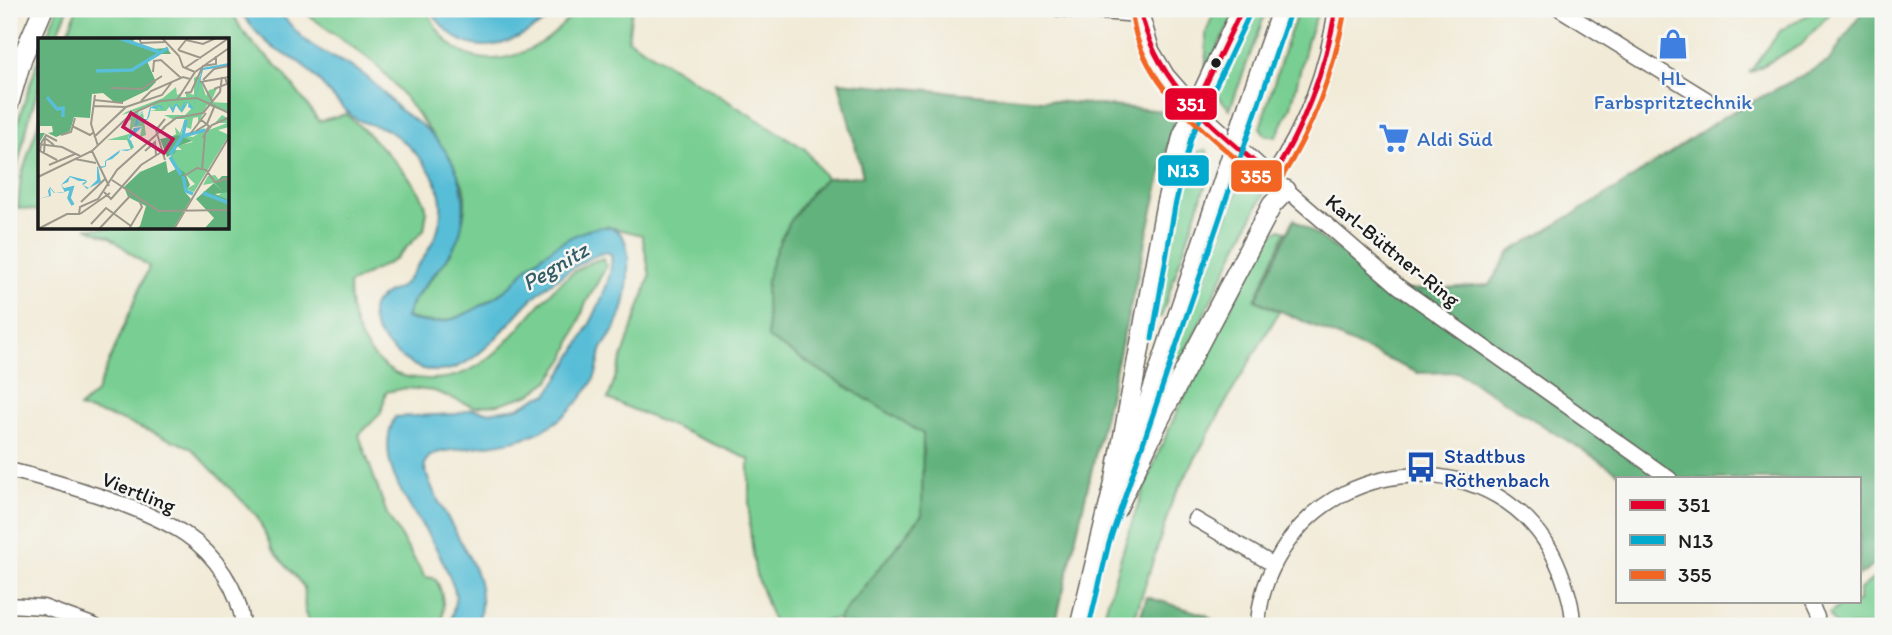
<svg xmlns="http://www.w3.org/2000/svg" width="1892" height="635" font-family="Itim,sans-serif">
  <rect width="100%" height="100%" fill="#f6f6f2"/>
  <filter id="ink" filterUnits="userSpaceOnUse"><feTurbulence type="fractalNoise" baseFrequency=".0143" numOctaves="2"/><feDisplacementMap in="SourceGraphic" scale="14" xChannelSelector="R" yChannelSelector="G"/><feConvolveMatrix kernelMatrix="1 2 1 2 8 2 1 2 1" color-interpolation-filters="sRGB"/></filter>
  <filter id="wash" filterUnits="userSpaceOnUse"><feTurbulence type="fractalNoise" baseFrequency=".00686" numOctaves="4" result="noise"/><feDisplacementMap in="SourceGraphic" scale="28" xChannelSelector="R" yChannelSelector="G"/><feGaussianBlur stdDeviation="1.57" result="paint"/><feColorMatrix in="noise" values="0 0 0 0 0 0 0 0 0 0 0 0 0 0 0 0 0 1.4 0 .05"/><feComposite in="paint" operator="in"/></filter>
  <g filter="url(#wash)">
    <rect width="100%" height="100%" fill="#f1ead6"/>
    <g fill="#79cf93" stroke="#4a7658" stroke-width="2">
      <path d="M57,9H68L55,40H45Z"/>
      <path d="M77,9H231L241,29L255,46L282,71L319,121L346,114C365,130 423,185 426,208C427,215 425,223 424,230L394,260L349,284C349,315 358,345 383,365C399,378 406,377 427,379C512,383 534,274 604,258L606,267L586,303L565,358L549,381L531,394L499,404L474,407L434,391L406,388L386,392L381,413L359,435L387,514L425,577L434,578C444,589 445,612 441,626H310L305,613L304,587L272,549L257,516L190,447L118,419L79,408L96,393L149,267L110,237L86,228H228V40H65Z"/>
      <path d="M300,9H427C450,66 498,72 547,39C558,31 568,18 579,9H632L628,39L805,149L826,178L810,193L768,338L923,434L922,515L838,619L796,626H775L755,571L749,521V459L608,399L650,276L642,235L606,226L469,313C445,323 430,325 406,317C417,287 448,268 458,237C463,223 467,204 464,189C459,166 393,79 374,63C350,44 324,27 300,9Z"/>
      <path d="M1215,9H1238L1206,69V33Z"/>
      <path d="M1252,9H1267L1230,109L1213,92Z"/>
      <path d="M1299,9H1319L1308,39L1291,107L1276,137L1265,135L1260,128L1287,41Z"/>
      <path d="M1818,9H1834L1801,45L1749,73L1781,30Z"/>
      <path d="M40,54V83L30,115L9,201V149Z"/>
      <path d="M40,118V211L18,208L21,177Z"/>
      <path d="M1207,150L1211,169L1161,317H1155L1186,159L1195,152Z"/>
      <path d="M1244,175L1258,185L1264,193L1184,355L1178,360L1172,355Z"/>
      <path d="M1280,229L1286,231L1255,300L1279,312L1230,395L1173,499L1132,626H1101C1117,568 1134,510 1158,454C1190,379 1230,308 1270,236Z"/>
      <path d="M1883,571V626H1836L1829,614L1844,602H1859V590Z"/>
    </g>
    <g fill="#62b27d" stroke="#3f674c" stroke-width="2">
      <path d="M1864,9H1883V559L1859,576V479H1629L1457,372L1418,373L1256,300L1294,219L1397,291L1489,285L1510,252L1619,187L1723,117L1828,62Z"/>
      <path d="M839,82L1176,112L1055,626H840L838,619L922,515L923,434L768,338C768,320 764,299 767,282C774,242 797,205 826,178L863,176Z"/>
      <path d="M1147,597L1206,615L1219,626H1137Z"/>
    </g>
    <g fill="#59bed7" stroke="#3a6d7a" stroke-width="2">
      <path d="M238,9H276C286,19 295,31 305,40C322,54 343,61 360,72C376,83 386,96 399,109C407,116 417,121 425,128C456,156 471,192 460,233C450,266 415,285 406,318C428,325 446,324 467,313C482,306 495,298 508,288C516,281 522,272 530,265C553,245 624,196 628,256C629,282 626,312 612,333C609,339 603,345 601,351C598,364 598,374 590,386C546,450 501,440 436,453C430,456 426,458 425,464C422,482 471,552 478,578C483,595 482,610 477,626H450L456,596L454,588C447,569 438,550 427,533C405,499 374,458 395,417L457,414L471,409L488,412L518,408L540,396L547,395C566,368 617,287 611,254L606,252C583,258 544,286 527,304C484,351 443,408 383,340C375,332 367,312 376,302C382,293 395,291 403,285C409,279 413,271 419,264C437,240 449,210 435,180C425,161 403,137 383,128C372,124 362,124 353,117C336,102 322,83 305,67C298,60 287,56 278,51C261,39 250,25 238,9Z"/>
      <path d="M430,9H470L492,20L504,18L519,9H563C516,43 469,72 430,9Z"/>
    </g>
  </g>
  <g filter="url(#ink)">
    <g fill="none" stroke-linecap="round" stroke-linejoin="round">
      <g stroke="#67645d" stroke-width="17">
        <g id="minor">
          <path d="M1059,9L1140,15"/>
          <path d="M1140,9L1152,50L1167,75L1195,107L1272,177L1398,286L1670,479"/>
          <path d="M1560,9L1706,99"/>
          <path d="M1272,177C1306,126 1327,70 1336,9"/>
          <path d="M9,470C60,482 141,506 185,534C215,554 240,590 243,626"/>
          <path d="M1195,519L1274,565"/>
          <path d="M1810,602L1817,617L1816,626"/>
          <path d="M9,605L43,607L95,626"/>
          <path d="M1258,626C1259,600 1268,573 1282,551C1347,445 1513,450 1560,570C1567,589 1573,606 1573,626"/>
        </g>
      </g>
      <g stroke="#67645d" stroke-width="22">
        <g id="major">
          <path d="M9,103L22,58L43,9"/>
          <path d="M1248,106L1282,9"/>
          <path d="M1131,454L1224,179"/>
          <path d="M1117,508L1159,420L1272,205L1286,190"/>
          <path d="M1080,626L1116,477L1166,204L1183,135L1242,9"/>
        </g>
      </g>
      <use href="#minor" stroke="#fff" stroke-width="14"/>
      <use href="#major" stroke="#fff" stroke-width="19"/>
      <g stroke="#67645d" stroke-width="22" stroke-linecap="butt">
        <path id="major-bridge" d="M1224,179L1248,106"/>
      </g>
      <use href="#major-bridge" stroke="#fff" stroke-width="19"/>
      <g stroke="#f6f6f2" stroke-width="10">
        <g id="bus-1">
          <path d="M1140,9C1156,87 1215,127 1272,177"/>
          <path d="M1195,107L1242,9"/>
          <path d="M1272,177C1305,125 1325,70 1336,9"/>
        </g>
      </g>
      <g stroke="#f6f6f2" stroke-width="10">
        <g id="bus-2">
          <path d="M1152,339L1175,206L1191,138L1250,13"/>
          <path d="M1089,626L1109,543L1290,12"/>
        </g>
      </g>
      <g stroke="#f6f6f2" stroke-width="10">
        <path id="bus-3" d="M1131,11C1133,20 1134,29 1137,38C1157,100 1219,143 1266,184L1272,186L1279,182C1313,128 1334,73 1345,10"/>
      </g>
      <use href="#bus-1" stroke="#e4002b" stroke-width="5"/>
      <use href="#bus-2" stroke="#00a9ce" stroke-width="5"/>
      <use href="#bus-3" stroke="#f26522" stroke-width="5"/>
    </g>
  </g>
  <defs>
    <g id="shop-bare" transform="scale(2.415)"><path d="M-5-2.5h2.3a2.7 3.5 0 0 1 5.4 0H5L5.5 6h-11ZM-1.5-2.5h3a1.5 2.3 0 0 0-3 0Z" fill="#3f7fe0" stroke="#f6f6f2" stroke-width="2.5" paint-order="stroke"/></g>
    <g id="supermarket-bare" transform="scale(2.415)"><path d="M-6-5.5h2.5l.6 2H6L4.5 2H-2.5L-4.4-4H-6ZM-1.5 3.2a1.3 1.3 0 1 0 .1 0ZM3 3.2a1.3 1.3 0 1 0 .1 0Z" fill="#3f7fe0" stroke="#f6f6f2" stroke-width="2.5" paint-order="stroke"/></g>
    <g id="bus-bare" transform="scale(2.415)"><path d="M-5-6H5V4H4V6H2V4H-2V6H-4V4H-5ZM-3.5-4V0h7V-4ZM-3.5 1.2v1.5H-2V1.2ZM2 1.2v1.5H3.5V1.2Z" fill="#1a4fb4" stroke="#f6f6f2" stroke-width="2.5" paint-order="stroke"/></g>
  </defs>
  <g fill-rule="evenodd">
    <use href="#shop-bare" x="1673" y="44"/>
    <use href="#supermarket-bare" x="1394" y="138"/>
    <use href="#bus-bare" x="1421" y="467"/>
  </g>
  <circle fill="#1c1c1c" stroke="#f6f6f2" stroke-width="2.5" cx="1216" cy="63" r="6"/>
  <g text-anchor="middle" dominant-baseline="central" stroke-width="5" stroke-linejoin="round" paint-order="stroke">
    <g font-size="21" fill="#366cbe" stroke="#f6f6f2">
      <text x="1673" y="77">HL<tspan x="1673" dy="24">Farbspritztechnik</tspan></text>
      <text x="1417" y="138" text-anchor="start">Aldi Süd</text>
    </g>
    <g font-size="21" fill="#1c1c1c" stroke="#f6f6f2">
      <text transform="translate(1393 250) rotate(39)">Karl-Büttner-Ring</text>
      <text transform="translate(139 492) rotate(22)">Viertling</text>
    </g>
    <g font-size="21" fill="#164399" stroke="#f6f6f2" text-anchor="start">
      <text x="1444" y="455">Stadtbus<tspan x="1444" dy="24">Röthenbach</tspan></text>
    </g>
    <g font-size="23" font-style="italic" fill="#345d67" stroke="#f6f6f2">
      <text transform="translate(555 266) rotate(-31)">Pegnitz</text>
    </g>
  </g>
  <g transform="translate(38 38)">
    <rect width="191" height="191" fill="#f1ead6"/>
    <path d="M161,37L168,58L171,52L179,50L173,64L190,65L191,75L169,67L160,86V79L155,80L153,91L145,88L143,97L155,99L169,90L166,99L171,92L189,85H177L184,77L191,81V89L180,92L191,97L156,154L148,151L157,146L132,121L136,112H144L139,108L155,104L141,97L134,100H131L138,96L137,89L142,95L147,81H138L125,92L136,82L126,77H147L153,71L150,65L144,75L138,67L135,75L132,68L128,73H111L118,72L114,68L119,64L101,72L99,82L101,86L100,78L105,75L108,97L102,99L104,88L95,89L90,100L93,103L96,109L93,112L89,102H69L91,96L93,82L86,84L100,72L84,77L88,74L125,60L138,49L139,57L145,54L142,59H148V54L156,57V40ZM177,137L191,154V162L182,160L189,168L183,177L178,176L176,163L170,157L162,159L172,156L177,160L185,154L176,145L165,147L170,138Z" fill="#79cf93"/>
    <path d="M0,0H98L94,4L114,11L129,10L133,16H122L109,23L118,44L110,52L85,64H76L65,55L54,56L52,80L36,79L32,93L18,99L10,95L15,94L14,88H2V95H7L0,107ZM141,97L154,103L138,109L137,115L129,119L122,101ZM128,123L130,135L138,131L135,125L147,135L152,147L148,152L155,154H147L153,161L135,191H97L102,188L108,168L90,159L86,149L102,134ZM184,138H190L191,154L177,156L191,162V191H166L176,180L158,161L176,145L184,153L177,145Z" fill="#62b27d"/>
    <path d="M191,25V28L165,32L155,71H154L150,69L151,64L147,65V69L143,74L138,67L135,75L130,66L126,71H124L121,68L118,71L113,70L111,79L109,82L105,83L103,82L105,74L100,77L101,85L98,88L104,89L91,101L93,103L95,109V110L92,112L89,113L82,112L81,115L74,121L68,123V128L67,129L63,130L60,129L63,144L49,151L44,146L48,143H41L32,139L30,144L23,147L28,152L27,154L23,155H16L12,150L13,158L0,161L11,158L10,153L12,149L17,155L27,154L23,147L32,138L48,142L49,144L45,147L51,150L59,142V129L67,128V123L82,112L94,111L90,102L91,98L96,90L103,89L97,88L99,77L105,73L104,81H109L112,69L122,67L126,71L130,66L135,70L137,66H139L143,72L146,64H151L155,70L164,30Z" fill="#59bed7"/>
    <path fill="none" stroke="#59bed7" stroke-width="3.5" d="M81,0L121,14M58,33L94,32L130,10M9,59L19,71L25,70V79M145,98L167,92M132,117L145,97L148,82M132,119L143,137M145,138L148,153L155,156M26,152L34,150L31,160L35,167M165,155L191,165"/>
    <path fill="none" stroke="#9c988c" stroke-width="2" d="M101,0L103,5L127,4M124,0L141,18L145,29L157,34L139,62M140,12L148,2L165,6L178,0M140,12L163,20M147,30L191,0M115,34L116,23L123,22L143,40M157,34L191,10M165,42L176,31L190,28M162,44L191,39M164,44L174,63M73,50L104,51L124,38M176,51L189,46L187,39M147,55L153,54L165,28L178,26V18M57,57L53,86L60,108M56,62L85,65M103,63L113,53L145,39L152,41M56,68L88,69M127,81L118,92L127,122M162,81L171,88L165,100M34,88L52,97L56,94M125,90L138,80L165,75L182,54L184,39M158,93L169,86L177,67M153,95L168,75M23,97L33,94L37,80M56,99L88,69L124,57L134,44M0,106L24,109L42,118M2,107L8,97L19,103M3,107L2,113L19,122M54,113L71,148M107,113L117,104L118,117M6,115L7,100L16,107M37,121L58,125M11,127L37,116M164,132L167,96L174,87L190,80M146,138L159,130L168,132L177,144L191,140M0,139L54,113L93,76L122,63L159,60L191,75M74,142L121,173L191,172M66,154L73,161L103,127L125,113M43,164L67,141M42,176L72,155M53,186L68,170L93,188M0,191L29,176H41L42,169L60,161L79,132L127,89M61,191L93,157M91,191L104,169L101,162M136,191L191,99"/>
    <path fill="#c2185b" fill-opacity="0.15" stroke="#c2185b" stroke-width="3.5" d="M93,75L135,101L126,115L85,89Z"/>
    <rect width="191" height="191" fill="none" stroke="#1c1c1c" stroke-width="3.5"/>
  </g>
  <g stroke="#f6f6f2" stroke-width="2.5">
    <rect x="1164" y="87" width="54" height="34" rx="7" fill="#e4002b"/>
    <rect x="1157" y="154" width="53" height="33" rx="7" fill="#00a9ce"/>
    <rect x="1230" y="159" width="53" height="34" rx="7" fill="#f26522"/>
  </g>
  <g font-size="19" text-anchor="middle" font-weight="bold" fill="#fff">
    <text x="1191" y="111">351</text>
    <text x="1183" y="177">N13</text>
    <text x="1256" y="183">355</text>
  </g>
  <rect width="1892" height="635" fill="none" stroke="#f6f6f2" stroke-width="35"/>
  <rect x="1616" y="477" width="245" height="126" fill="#f6f6f2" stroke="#9f9f9c" stroke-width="2"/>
  <rect x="1630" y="500" width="35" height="10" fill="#e4002b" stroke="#9f9f9c" stroke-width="2"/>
  <text x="1678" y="512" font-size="21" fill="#1c1c1c">351</text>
  <rect x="1630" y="535" width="35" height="10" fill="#00a9ce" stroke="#9f9f9c" stroke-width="2"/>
  <text x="1678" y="548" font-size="21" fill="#1c1c1c">N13</text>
  <rect x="1630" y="570" width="35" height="10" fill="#f26522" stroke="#9f9f9c" stroke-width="2"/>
  <text x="1678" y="582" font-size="21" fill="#1c1c1c">355</text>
</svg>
